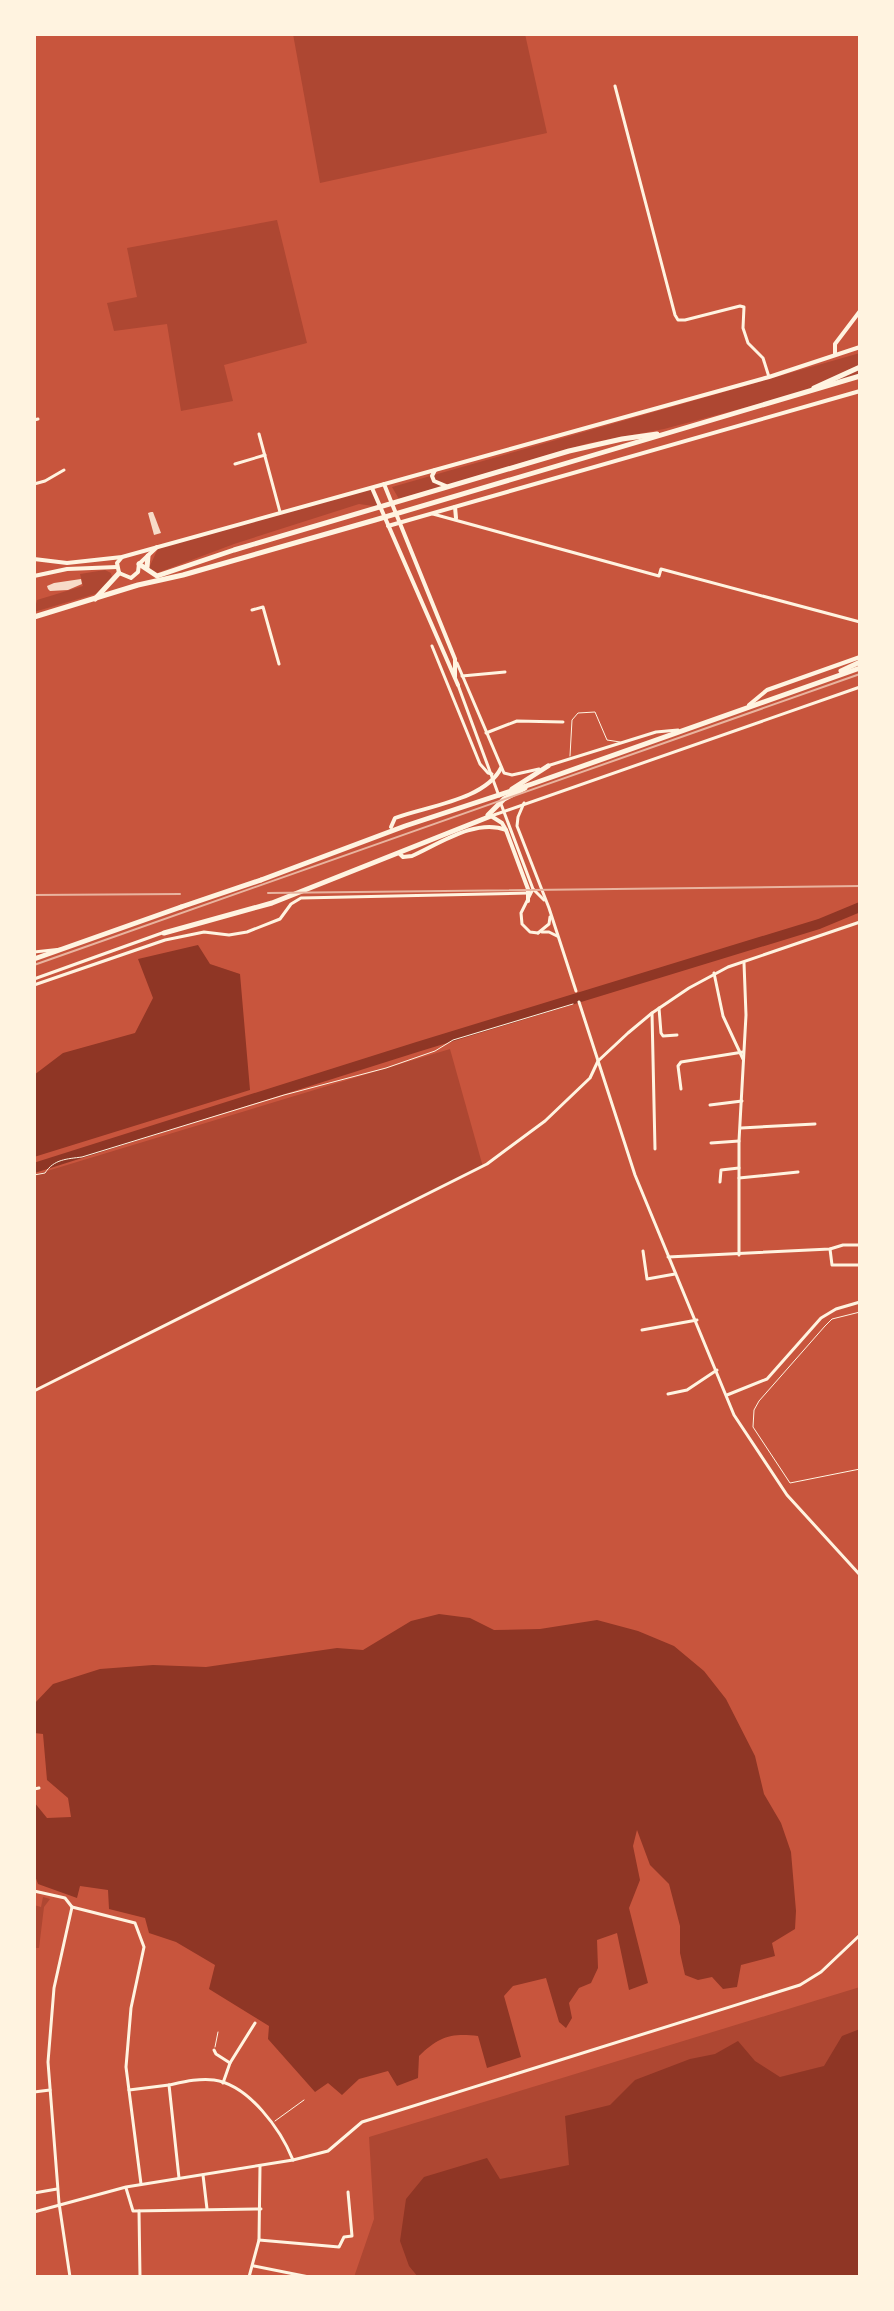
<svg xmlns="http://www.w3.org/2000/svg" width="894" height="2311" font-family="'DM Sans',sans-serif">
  <rect width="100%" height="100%" fill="#c8553d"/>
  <g fill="#ae4732">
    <path d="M293,34H525L547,133L320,183Z"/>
    <path d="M277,220L307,343L224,365L233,401L181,411L167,324L114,331L107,303L137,297L127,248Z"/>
    <path d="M860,353V375L808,391L664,429L589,443L399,499L392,487Z"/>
    <path d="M373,487L380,507L359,504L234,544L157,573L149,568L159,546Z"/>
    <path d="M105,570L111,573L112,578L102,592L34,612L37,600L83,586L80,574Z"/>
    <path d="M450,1049L483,1167L34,1389V1175Z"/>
    <path d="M43,1897L50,1899L44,1907L39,1948H34V1905L41,1907Z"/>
    <path d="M860,1987V2277H354L374,2219L369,2137Z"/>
  </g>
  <g fill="#8f3625">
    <path d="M198,945L210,964L240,974L250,1090L34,1157V1075L63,1053L135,1033L153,998L138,959Z"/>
    <path d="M439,1614L470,1618L494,1630L540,1629L597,1620L638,1631L674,1646L704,1671L726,1699L755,1756L764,1794L781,1823L791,1852L796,1911L795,1929L772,1943L775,1956L741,1965L737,1987L723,1989L712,1977L698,1980L685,1975L680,1953V1926L669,1884L650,1865L637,1830L633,1846L640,1880L629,1908L648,1983L629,1990L617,1933L597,1940L598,1968L591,1983L579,1988L569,2003L572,2018L566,2028L559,2022L546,1978L513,1986L504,1996L521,2057L487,2068L478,2036C450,2033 439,2037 419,2056L418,2078L397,2086L388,2071L359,2079L342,2095L328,2083L315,2092L268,2039L269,2026L209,1989L215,1965L176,1942L149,1933L145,1918L109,1909L108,1890L80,1886L77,1898L38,1884L34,1873V1802L47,1818L71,1817L68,1798L47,1780L43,1734L34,1733V1704L53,1684L100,1669L153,1665L206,1667L337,1648L363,1650L411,1621Z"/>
    <path d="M860,2029V2277H418L409,2266L400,2241L406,2199L424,2177L487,2158L500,2179L569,2165L565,2116L610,2105L635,2080L690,2059L715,2054L738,2041L755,2061L780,2077L824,2066L842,2036Z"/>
  </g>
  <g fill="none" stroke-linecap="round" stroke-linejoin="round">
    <path stroke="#8f3625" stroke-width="10" d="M34,1168L417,1047L819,924L860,907"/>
  </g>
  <g fill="#f7dbc8">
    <path d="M151,512H153L161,533L154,535L148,513Z"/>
    <path d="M81,579L82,584L68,590L50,591L48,589L47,586L54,583Z"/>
  </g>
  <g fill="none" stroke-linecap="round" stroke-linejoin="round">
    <g stroke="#fff3e0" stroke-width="1">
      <path d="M34,1175L45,1173C54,1159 67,1159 82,1157L284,1095L386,1068L435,1051L453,1040L573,1004"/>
      <path d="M860,1312L832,1319L825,1326L759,1401L754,1410L753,1427L790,1483L860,1469"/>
    </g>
    <g stroke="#fff3e0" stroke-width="1">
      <path d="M570,756L572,720L578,713L595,712L607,740L620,742"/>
      <path d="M215,2047L218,2032"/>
      <path d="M275,2121L304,2100"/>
    </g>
    <g stroke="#fff3e0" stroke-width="3">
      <path d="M615,86L675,315L678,320H685L740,306L744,307L743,328L748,343L763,358L769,377"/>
      <path d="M34,420L38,419"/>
      <path d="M259,434L280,512"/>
      <path d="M235,464L265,455"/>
      <path d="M34,484L45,481L64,470"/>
      <path d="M433,514L659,576L661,569L860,622"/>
      <path d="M252,610L263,607L279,664"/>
      <path d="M432,646L480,764L488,773L492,774"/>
      <path d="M462,676L505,672"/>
      <path d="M458,685L499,796"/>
      <path d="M486,733L517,721L563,722"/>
      <path d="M501,804L533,889L521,913L522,924L530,932L538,933"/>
      <path d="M491,816L860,687"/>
      <path d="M34,952L62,949"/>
      <path d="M714,973L723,1016L743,1059"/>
      <path d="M34,979L162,933"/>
      <path d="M34,985L165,940L204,932L229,935L247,932L280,919L291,904L301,898L528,893"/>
      <path d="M659,1008L661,1033L663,1036L677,1035"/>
      <path d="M652,1013L655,1149"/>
      <path d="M681,1089L678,1066L681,1062L743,1052"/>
      <path d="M710,1105L742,1101"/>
      <path d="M741,1128L815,1124"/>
      <path d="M711,1143L739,1141"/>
      <path d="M739,1178L798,1172"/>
      <path d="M720,1182L721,1170L739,1168"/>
      <path d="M830,1249L832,1265H860"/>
      <path d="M643,1251L647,1279L675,1274"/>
      <path d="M739,1255V1141L746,1015L744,963"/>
      <path d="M668,1257L830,1249L843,1245H860"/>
      <path d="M642,1330L697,1320"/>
      <path d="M34,1391L487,1164L545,1121L590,1078L598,1061L628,1033L652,1013L689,988L728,967L860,922"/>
      <path d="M668,1394L687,1390L717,1370"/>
      <path d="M727,1395L767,1379L821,1318L836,1309L860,1302"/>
      <path d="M34,1789L39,1788"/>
      <path d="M34,1891L65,1898L72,1907L54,1988L48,2062L59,2203L70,2277"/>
      <path d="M72,1907L135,1923L144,1947L131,2008L126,2067L141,2184"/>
      <path d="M214,2050L216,2054L230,2063"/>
      <path d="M223,2083L230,2063L255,2023"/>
      <path d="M129,2090L169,2085"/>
      <path d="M34,2092L50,2090"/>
      <path d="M203,2175L207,2209"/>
      <path d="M179,2178L169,2085C183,2082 199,2078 214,2080C249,2085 281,2130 293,2160"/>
      <path d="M126,2188L133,2211L261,2209"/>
      <path d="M34,2193L57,2189"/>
      <path d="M139,2211L140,2277"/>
      <path d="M259,2240L339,2247L344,2237L352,2236L348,2192"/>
      <path d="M254,2266L309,2277"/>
      <path d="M249,2277L259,2240L260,2166"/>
    </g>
    <g stroke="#fff3e0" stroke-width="3">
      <path d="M457,663L504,773L512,775L539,769"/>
      <path d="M547,766L656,732L678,730"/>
      <path d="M524,803L518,817L517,826L549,908L576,991"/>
      <path d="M533,889L544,900"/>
      <path d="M542,932H549L557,936"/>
      <path d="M538,933L549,924L550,917"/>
      <path d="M579,1002L635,1175L734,1415L787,1495L860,1575"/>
      <path d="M34,2212L126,2187L293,2160L328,2151L362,2122L800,1985L821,1972L860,1935"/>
    </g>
    <g stroke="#fff3e0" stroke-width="4">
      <path d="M835,354V344L860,311"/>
      <path d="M435,470L432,476L434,481L446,486"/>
      <path d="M384,484L455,659V677"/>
      <path d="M372,488L458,685"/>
      <path d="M455,507L456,518"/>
      <path d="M388,526L860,391"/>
      <path d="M122,557L117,563L119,573L131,578L138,572L139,564L157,547"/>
      <path d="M34,559L67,563L122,557L769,377L860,347"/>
      <path d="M34,576L67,569L117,567"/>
      <path d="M749,705L767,690L860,657"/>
      <path d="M491,816L502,823L506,830L528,889V901"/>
      <path d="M391,827L395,818C427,806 485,800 501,768"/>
      <path d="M399,853L403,857L412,856C439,844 476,818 506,830"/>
    </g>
    <g stroke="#fff3e0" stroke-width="5">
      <path d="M814,388L860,367"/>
      <path d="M139,564L157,576L234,550L569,451L622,439L657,434"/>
      <path d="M147,567L148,556"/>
      <path d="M95,599L119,573"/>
      <path d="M34,617L138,585L183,575L375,520L860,376"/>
      <path d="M512,789L548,766"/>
      <path d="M488,815L504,799L525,788"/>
      <path d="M181,907L261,880"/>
      <path d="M164,933L272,903L491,816"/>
    </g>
    <g stroke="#fff3e0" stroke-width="5">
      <path d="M841,671L860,662"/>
      <path d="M261,880L405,826L532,784L860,668"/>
      <path d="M34,959L181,907"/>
    </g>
    <g stroke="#e9b49f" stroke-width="2">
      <path d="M268,893L860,886"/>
      <path d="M34,895L180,894"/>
      <path d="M34,965L860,674"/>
    </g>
  </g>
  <rect width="894" height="2311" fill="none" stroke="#fff3e0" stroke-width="72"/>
</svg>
